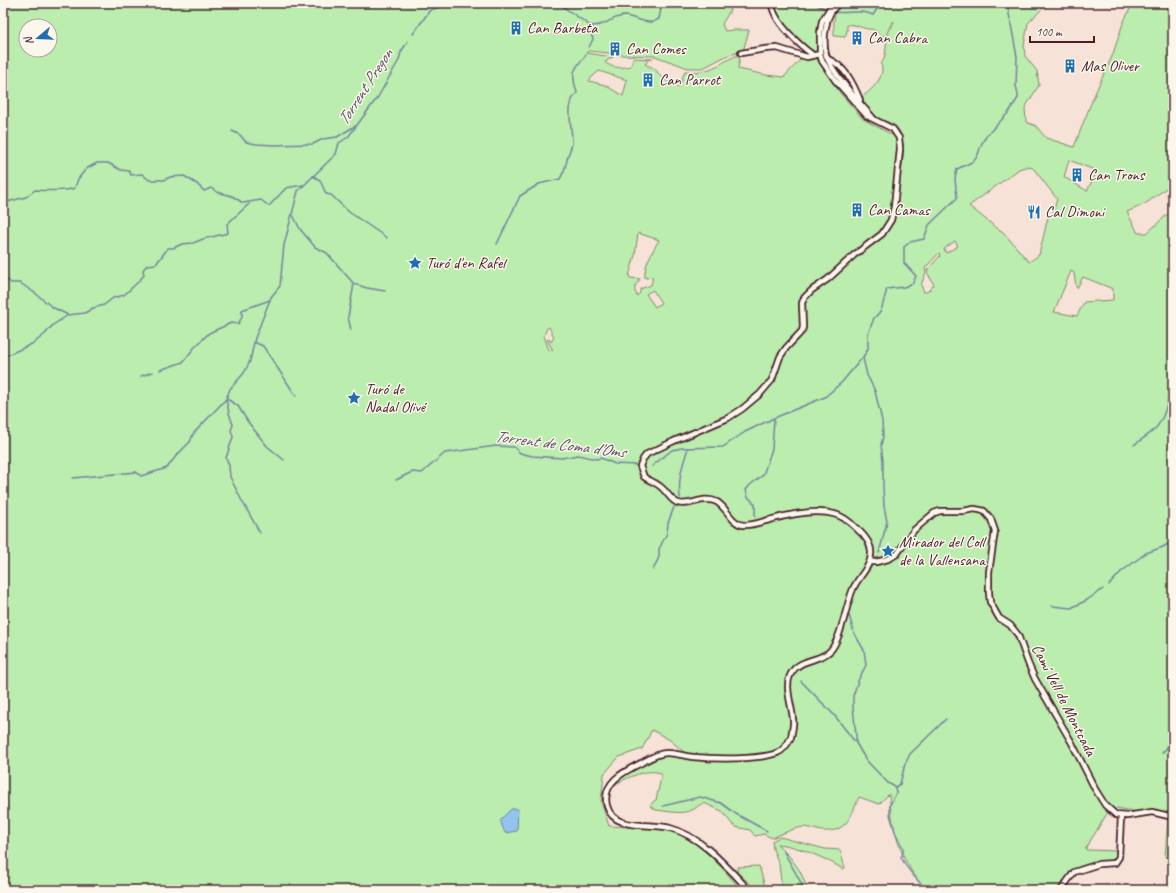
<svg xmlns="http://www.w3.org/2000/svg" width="1176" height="893" font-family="Caveat,sans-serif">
  <rect width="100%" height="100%" fill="#f6e2d6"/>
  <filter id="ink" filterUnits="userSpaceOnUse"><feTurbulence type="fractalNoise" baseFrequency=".025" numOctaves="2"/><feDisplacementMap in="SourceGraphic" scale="8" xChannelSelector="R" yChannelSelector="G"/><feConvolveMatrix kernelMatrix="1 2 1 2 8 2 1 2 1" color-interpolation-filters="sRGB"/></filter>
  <g filter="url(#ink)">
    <g fill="#baedae" stroke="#82866c" fill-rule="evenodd">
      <path d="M3,3H739L732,7L722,24L725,31L733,30H749L743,51L726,56L703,68H688L655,56L619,55L608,53L589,51L586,53L613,57L605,62C612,69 622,68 631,66L633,58L653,59L648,60L645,64L655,69L662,78L671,83L679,87L685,71C707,74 716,66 735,56H740L738,69L766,75L784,77L802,58H816L841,94L863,119L896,137L898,142L895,170L901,173C903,158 908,136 894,125C890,123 886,121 882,120C870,114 867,109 861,98C871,90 886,78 881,64C887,56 885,49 887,39C888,33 892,27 894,21L891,24L885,37L872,29C863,30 856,23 847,25V31L845,37L834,36C834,25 832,13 841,4L1053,3L1042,9L1028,23L1024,46L1025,56L1037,71L1039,85L1025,108L1026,122L1036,126L1046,138L1074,147L1093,98L1113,54L1123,23L1133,3H1155L1160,5L1161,3H1173V183L1145,204L1127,212L1138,233H1147L1173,209V814L1151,810L1138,812L1117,808L1114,811L1108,812L1086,848V850L1118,851L1116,858L1114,861C1100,861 1082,863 1071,872C1066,876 1062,884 1059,890H927C901,865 892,829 889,794L879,804L859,797C851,816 847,833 822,831C816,830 809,827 804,827C793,828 782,834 772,838L764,834L755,836L750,830L736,827L732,824L722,811L704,803C699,804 697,808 692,810C682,815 667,811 656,810L650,806L654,801L656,800L661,778V773C646,768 628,778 615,784L621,777L667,754L684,752L670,740L652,730L642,749L619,757L604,774L601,802L609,826C626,827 644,827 661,829C693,833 722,867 741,890H3ZM26,26H50V50H26ZM599,71L627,80L623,96L605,85L589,81L592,77ZM1069,160L1097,171L1087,191L1064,177ZM1028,166L1034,169L1057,199L1053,213L1048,217L1039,255L1029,262L1003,232L994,226L969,206L1019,169ZM638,233L659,240C653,250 643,267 645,278L653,277L651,285L640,289V293L637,296C632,285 636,286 640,279L630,278L629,276L635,255ZM955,241L958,246L946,253L944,249ZM939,253L940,256L928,269L927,272L934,285L927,292H924L921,285L926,272L925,268ZM1071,271L1074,273L1076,287L1077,288L1083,277L1113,289V300L1084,302L1077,316L1054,312ZM653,290L661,303L655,307L646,294ZM549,327L554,337L551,342L549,339L547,340L553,350H549L544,336L547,328Z"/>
      <path d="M774,3H829L821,19L817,52C809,52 778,21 775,13C774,10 775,6 774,3Z"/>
      <path d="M1168,818L1173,819V858L1165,857Z"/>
      <path d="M780,837L825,849L840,850L845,868L843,869C827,859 796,845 777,844L789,856L800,871L808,890H782L779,864L773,849L772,841Z"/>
      <path d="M759,866L766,890H753L749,883L737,872L738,867Z"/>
    </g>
    <path fill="#91c5ee" stroke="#7583a0" d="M511,809H518L517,831L505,833L501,823V819Z"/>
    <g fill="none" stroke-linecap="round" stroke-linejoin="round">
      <g stroke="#7583a0" stroke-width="1.5">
        <path d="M558,3L589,25C603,29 611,16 625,16C633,17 642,22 650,22C653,23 656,20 659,19L662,3"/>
        <path d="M813,3L828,10"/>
        <path d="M892,3H896"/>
        <path d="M964,3L976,5L989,3"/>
        <path d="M3,7L13,3"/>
        <path d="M833,12C847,14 861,9 873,15L879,6L883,3"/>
        <path d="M413,34L430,10L453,3"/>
        <path d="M589,47L593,39L590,31L593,27"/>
        <path d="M232,131L240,135L246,142L256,144L274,145L313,144L323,139L337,137L355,126"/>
        <path d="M313,176L320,180L326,194L331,195L349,212L387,238"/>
        <path d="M3,203L26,197L35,190C45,191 66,191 75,188L78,179L86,169L97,163H108L121,170L129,171L131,175L142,174L149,180H164L170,177L184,176L197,184L204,191L211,188L217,192L232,196L243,203L261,200L269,206L286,188L303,185"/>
        <path d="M293,215L300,229L315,247L327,253L354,284L367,288L385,291"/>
        <path d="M497,244L520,196L539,184L560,179C566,169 565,167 568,156C569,152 571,148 572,144C573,130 564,104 577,93C571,73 572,71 586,55"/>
        <path d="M3,276L11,283H20L35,293L52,307L68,315"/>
        <path d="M351,330L348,317L354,284"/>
        <path d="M254,342L263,346L296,396"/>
        <path d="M3,357L34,343L45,334L53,325L68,315L85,313L93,308L104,305L113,298L124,295L136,284L144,275L143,270L147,265L156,264L168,248H173L182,244L193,243L203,239L228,233L227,224L249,204"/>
        <path d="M863,358L867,375L875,391L882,421L883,437L881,445L883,461V486L884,506L887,522L879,553"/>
        <path d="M160,370L183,362L194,348L209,333L231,323L238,324L242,317V310L270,300"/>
        <path d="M141,376L153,372"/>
        <path d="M226,399L229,413L233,425L231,430L233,437L226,458L229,465L230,477L242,501L260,533"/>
        <path d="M227,399L238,406L248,422L267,446L284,460"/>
        <path d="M1134,445C1140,440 1148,436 1154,430C1165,419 1167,401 1173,387"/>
        <path d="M652,466L672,450L682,448L723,447L745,432L774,418L825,397L842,382L863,357L868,349V334L874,318L881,311L887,289L904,287L913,283L916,276L904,263V247L910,242L924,239L929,225L957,198L955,179L957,169L972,162L977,157L982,143L987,135L1009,112L1018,98V94L1016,86L1017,57L1007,3"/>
        <path d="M73,478L136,472L141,476L167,468L176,456L190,442L193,434L226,399L230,389L244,373L250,361L255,338L271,297L280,286L284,245L298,191L336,154L339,143L348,137L378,97L399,60L401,52L408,41"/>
        <path d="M396,480L412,472L422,473L445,453L496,446L514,447L520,453L532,456L562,458L578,455L596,459L601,458L615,464L636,465"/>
        <path d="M680,498C678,478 682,467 688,448"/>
        <path d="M755,517V504L748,497L746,490L750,485L763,475L772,449L774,419"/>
        <path d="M653,570L659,557V549L667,533L668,523L674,507"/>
        <path d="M1109,585L1121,572L1146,553L1163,547L1173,541"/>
        <path d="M1052,606L1071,608L1087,600L1103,589"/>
        <path d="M849,615L854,633L864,650L866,665L858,681L853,696V707L856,735V743L866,760L888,783L895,787L896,793L890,805V814L896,835L903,848V853L901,857C907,870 917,880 927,890"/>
        <path d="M801,681L835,716L855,742"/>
        <path d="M1162,753L1173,741"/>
        <path d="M895,787L900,784L905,764L910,754L946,719"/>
        <path d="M663,806L700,797L721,803L736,814L767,831"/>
        <path d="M784,852L805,890"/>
      </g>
      <g stroke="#4a1f2b" stroke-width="8">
        <g id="minor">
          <path d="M772,3C772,20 799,45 813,55"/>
          <path d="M839,3C832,9 827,17 826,27C824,36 824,46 826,55C831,71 861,105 873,118"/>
          <path d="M741,53L765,49L777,48L807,57L820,54"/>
          <path d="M828,59C845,66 853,83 860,100"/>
          <path d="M870,562H876L888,559L897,554L914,530L934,513L940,511H963L974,509L980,510L984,511L991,519L995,531L989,572V593L990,602L999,618L1010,625L1018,635L1028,663L1035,679L1072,743L1095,789L1105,805L1116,815L1127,816L1152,812L1173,817"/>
          <path d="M749,890C727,867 701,836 670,828C651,822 614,832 607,806C601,782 625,771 643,762C650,758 658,753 667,753C676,753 684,756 693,757C715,759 757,760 777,753C784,750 788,744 791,737C792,731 794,725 793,719C792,705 783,685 792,672C800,659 820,661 830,651C841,640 846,605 853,589C858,577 871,567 871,554C872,544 863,534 856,528C850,522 843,516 834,514C816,509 787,515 769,520C761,522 751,526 743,525C731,523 727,508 717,502C702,495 691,507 678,503C671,501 668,493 662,488C657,483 650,481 644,477L640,466L643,459L647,454L674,441L728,418L742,409L760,394L772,380L780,357L786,348L802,331L803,327L802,303L804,298L812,290L828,279L854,255L882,234L891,220L894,207L900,149L899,138L893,129L867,116L835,80L822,61L820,54V33L822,21L833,3"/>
          <path d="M1061,890L1074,872L1099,864L1115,863L1119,857L1121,817"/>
        </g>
      </g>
      <use href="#minor" stroke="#fbf7ec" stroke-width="4.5"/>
    </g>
  </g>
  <defs>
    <g id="building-bare" transform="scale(1.08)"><path d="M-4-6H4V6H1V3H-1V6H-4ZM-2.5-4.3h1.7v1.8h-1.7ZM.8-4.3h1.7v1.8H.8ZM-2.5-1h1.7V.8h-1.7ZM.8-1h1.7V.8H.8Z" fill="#1f6fb2" stroke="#fbf7ec" stroke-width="2.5" paint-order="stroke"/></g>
    <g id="restaurant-bare" transform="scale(1.08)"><path d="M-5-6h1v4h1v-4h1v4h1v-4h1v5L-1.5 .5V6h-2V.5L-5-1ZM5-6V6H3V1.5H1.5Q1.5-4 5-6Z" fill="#1f6fb2" stroke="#fbf7ec" stroke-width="2.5" paint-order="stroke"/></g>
    <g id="sight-bare" transform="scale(1.08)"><path d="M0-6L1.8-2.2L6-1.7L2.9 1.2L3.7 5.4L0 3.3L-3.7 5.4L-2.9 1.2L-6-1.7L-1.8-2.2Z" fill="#1f6fb2" stroke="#fbf7ec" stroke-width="2.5" paint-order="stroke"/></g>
  </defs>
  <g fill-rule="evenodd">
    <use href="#building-bare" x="516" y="28"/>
    <use href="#building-bare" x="857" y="38"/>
    <use href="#building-bare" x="615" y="49"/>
    <use href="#building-bare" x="1070" y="66"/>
    <use href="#building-bare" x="648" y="80"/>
    <use href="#building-bare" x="1077" y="175"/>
    <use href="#building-bare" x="857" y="210"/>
    <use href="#restaurant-bare" x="1034" y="212"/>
    <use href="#sight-bare" x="415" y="263"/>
    <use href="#sight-bare" x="354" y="398"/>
    <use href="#sight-bare" x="888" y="551"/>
  </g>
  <g text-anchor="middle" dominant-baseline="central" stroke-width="3" stroke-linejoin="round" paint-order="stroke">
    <g font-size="16" fill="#4a1f2b" stroke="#fbf7ec" text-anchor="start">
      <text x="527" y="28">Can Barbeta</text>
      <text x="868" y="38">Can Cabra</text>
      <text x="626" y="49">Can Comes</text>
      <text x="1081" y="66">Mas Oliver</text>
      <text x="659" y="80">Can Parrot</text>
      <text x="1088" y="175">Can Trons</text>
      <text x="868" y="210">Can Camas</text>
      <text x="1045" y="212">Cal Dimoni</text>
      <text x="426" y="263">Turó d'en Rafel</text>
      <text x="365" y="389">Turó de<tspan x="365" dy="18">Nadal Olivé</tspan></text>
      <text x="899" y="542">Mirador del Coll<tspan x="899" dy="18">de la Vallensana</tspan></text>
    </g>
    <g font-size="16" fill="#4a1f2b" stroke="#fbf7ec">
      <text transform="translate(1064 700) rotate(63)">Camí Vell de Montcada</text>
    </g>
    <g font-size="17" font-style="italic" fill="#5f5166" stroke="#fbf7ec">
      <text transform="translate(365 87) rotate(-57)">Torrent Pregon</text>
      <text transform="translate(560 444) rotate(7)">Torrent de Coma d'Oms</text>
    </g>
  </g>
  <rect width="1176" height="893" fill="none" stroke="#fbf7ec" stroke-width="16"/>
  <rect x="8" y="8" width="1160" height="877" fill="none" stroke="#4a1f2b" stroke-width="1.5" filter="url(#ink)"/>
  <g transform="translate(38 38) rotate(251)"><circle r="19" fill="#fbf7ec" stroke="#b4a19f"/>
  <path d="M0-3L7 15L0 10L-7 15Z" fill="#1f6fb2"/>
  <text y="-6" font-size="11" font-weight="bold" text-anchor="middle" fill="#4a1f2b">N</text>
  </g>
  <path d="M1030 36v6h64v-6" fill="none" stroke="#4a1f2b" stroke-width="2"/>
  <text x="1036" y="36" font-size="12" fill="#4a1f2b" stroke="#fbf7ec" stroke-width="3" paint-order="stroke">100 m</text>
</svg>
